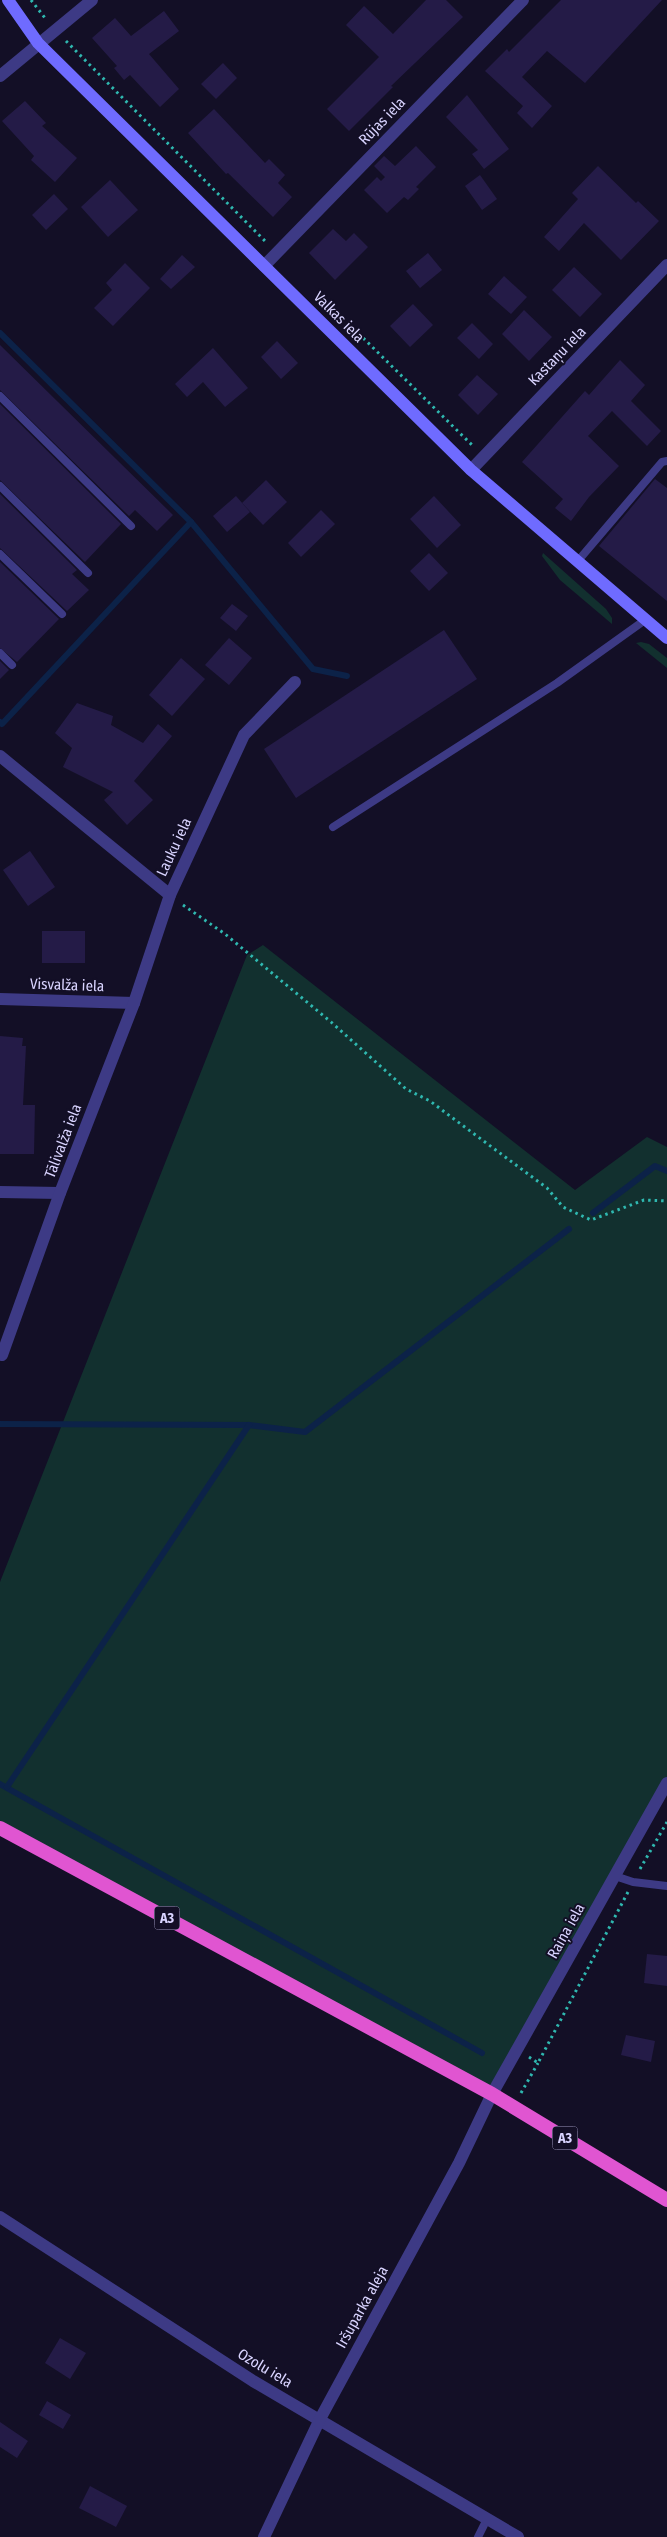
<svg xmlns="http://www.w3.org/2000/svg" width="667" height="2537" font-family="'Fira Sans Condensed',sans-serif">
  <rect width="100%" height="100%" fill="#130f26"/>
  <g fill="#12302f">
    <path d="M543,553L606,609L612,618V624L560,580L542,556Z"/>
    <path d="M641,642L649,644L667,658V668L636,643Z"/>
    <path d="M263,945L575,1190L647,1137L667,1147V1783L492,2094L0,1828V1582L247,955Z"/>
  </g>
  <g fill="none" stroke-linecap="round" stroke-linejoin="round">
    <g stroke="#0c2248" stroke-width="6">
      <path d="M0,333L191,522L313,669L347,676"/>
      <path d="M0,722L2,724L191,522"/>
      <path d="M593,1213L655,1166L667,1171"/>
      <path d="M0,1424L249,1425L305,1432L569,1229"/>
      <path d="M0,1784L482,2053"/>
      <path d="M7,1787L249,1425"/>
    </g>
  </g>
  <g fill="#241b47">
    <path d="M426,0H446L463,17L391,86L393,87L349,131L327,109L379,57L346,25L364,6L393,34Z"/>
    <path d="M561,0H662L585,83L547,51L522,77L552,106L532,128L517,113L523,106L485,71L507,49L509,52Z"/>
    <path d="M164,11L179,31L149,54L179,89L160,107L130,75L124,80L114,68L117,66L92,38L115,18L131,36Z"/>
    <path d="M223,63L237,78L216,99L201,84Z"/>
    <path d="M467,95L509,149L484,169L472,154L478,150L446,117Z"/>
    <path d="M25,101L46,123L42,126L77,158L55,182L31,160L34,156L2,121Z"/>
    <path d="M214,109L265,163L269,159L285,175L278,183L292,197L273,217L228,173L226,174L188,133Z"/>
    <path d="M416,146L436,167L416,187L419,189L408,200L404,197L387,213L364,190L377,177L381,181L385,177L374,166L384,156L395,166Z"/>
    <path d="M598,166L636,203L638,201L659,221L621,260L584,223L559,251L544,237L578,199L572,193Z"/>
    <path d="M480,175L497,199L482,210L465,186Z"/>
    <path d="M110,180L138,210L108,237L81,207Z"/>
    <path d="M54,194L68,209L46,230L32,215Z"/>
    <path d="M333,229L346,241L354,233L368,247L335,280L309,253Z"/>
    <path d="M428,253L442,270L420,288L406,271Z"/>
    <path d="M182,255L195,267L171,289L160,279Z"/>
    <path d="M125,263L150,288L113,326L94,308L112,290L106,283Z"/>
    <path d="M574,267L602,294L580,317L552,290Z"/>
    <path d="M504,276L527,297L511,314L488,294Z"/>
    <path d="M413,304L433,325L410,347L390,326Z"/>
    <path d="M524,310L552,337L529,361L502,334Z"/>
    <path d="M472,323L493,344L479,359L457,338Z"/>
    <path d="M277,341L298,363L281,379L261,357Z"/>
    <path d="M0,345L173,515L157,531L135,510L129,516L0,390Z"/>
    <path d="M213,348L248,388L225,407L203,382L187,397L175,384Z"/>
    <path d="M620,360L645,385L631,401L661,431L647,446L612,411L588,436L619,466L589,497L571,521L555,508L563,499L522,462L585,391L589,395Z"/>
    <path d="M477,375L498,394L478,415L458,395Z"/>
    <path d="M0,404L121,524L85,562L0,480Z"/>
    <path d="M655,479L667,488V601L599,546Z"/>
    <path d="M266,480L287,502L263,525L242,503Z"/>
    <path d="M0,494L77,570L72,574L89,590L67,611L0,548Z"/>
    <path d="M236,496L250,512L227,532L213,516Z"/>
    <path d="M434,496L461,525L437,548L410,519Z"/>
    <path d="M321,510L335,524L301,557L288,543Z"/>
    <path d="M429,553L448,573L429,591L410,571Z"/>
    <path d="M0,562L59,619L17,662L0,648Z"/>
    <path d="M232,604L248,616L236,631L220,618Z"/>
    <path d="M444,630L477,679L296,798L264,749Z"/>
    <path d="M229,638L252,658L229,685L205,665Z"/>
    <path d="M181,658L205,679L172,716L149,695Z"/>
    <path d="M0,661L9,670L0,679Z"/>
    <path d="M77,703L113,716L111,725L143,743L158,724L172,736L134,781L153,800L127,825L104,800L113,792L63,767L72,748L55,733Z"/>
    <path d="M30,851L55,887L28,906L3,870Z"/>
    <rect x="42" y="931" width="43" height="32"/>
    <path d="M0,1036L23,1038L22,1046H26L23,1105H35L34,1154H0Z"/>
    <path d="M647,1954L667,1956V1986L644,1983Z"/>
    <path d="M626,2035L655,2041L651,2062L621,2055Z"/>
    <path d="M60,2338L86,2353L70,2379L45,2363Z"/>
    <path d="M47,2401L71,2415L63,2429L39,2415Z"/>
    <path d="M0,2422L28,2441L17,2458L0,2447Z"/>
    <path d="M90,2486L127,2506L116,2527L79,2508Z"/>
  </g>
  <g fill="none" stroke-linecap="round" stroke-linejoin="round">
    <g stroke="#2fb8b0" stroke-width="3" stroke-dasharray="2.5 4" stroke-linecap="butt">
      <path d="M31,0L45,18"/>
      <path d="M66,41L266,242"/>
      <path d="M354,329L473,446"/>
      <path d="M183,905L225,934L331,1022L406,1089L430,1101L454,1119L547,1188L563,1207L591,1220L644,1200L667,1201"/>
      <path d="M640,1869L667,1822"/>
      <path d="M529,2057L538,2063L628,1892"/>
      <path d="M521,2093L538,2063"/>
    </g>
    <g stroke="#3d3a85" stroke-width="8">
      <path d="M0,396L131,526"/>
      <path d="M0,486L88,573"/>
      <path d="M0,554L62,614"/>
      <path d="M577,562L662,462L667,461"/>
      <path d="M0,653L12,665"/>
      <path d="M333,827L557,683L645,620"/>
      <path d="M615,1876L633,1882L667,1886"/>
      <path d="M478,2537L487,2519"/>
    </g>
    <g stroke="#3d3a85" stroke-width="12">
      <path d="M0,76L92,0"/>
      <path d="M264,266L523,0"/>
      <path d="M471,470L667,265"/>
      <path d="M0,756L170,895"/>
      <path d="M0,999L134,1003"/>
      <path d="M0,1192L60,1193"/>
      <path d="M2,1355L60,1193L134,1003L170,895L244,735L295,682"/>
      <path d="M0,2217L253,2381L518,2537"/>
      <path d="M264,2537L320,2419L459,2163L492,2094"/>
    </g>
    <path stroke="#3d3a85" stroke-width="12" d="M492,2094L667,1783"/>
    <path stroke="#6f6bff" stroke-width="12" d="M8,0L38,43L471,470L667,638"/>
    <path stroke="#e055d1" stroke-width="14" d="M0,1828L492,2094L667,2200"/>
  </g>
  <g text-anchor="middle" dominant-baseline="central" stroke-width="4" stroke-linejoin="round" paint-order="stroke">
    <g fill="#130f26" stroke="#9e99be" stroke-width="1">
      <rect x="154.5" y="1906.5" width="25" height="23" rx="4"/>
      <rect x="552.5" y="2126.5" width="25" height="23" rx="4"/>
    </g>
    <g font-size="14" font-weight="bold" fill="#d9d4ff">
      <text x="167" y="1918">A3</text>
      <text x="565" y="2138">A3</text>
    </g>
    <g font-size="15" fill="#d9d4ff" stroke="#130f26">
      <text transform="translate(382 121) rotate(-46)">Rūjas iela</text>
      <text transform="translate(339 317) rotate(45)">Valkas iela</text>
      <text transform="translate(557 356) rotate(-46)">Kastaņu iela</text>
      <text transform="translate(174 847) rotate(-65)">Lauku iela</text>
      <text transform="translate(67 985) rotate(2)">Visvalža iela</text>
      <text transform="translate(63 1141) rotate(-69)">Tālivalža iela</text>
      <text transform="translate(566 1931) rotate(-61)">Raiņa iela</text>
      <text transform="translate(362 2307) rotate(-61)">Iršuparka aleja</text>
      <text transform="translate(265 2368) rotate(31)">Ozolu iela</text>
    </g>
  </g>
</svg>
